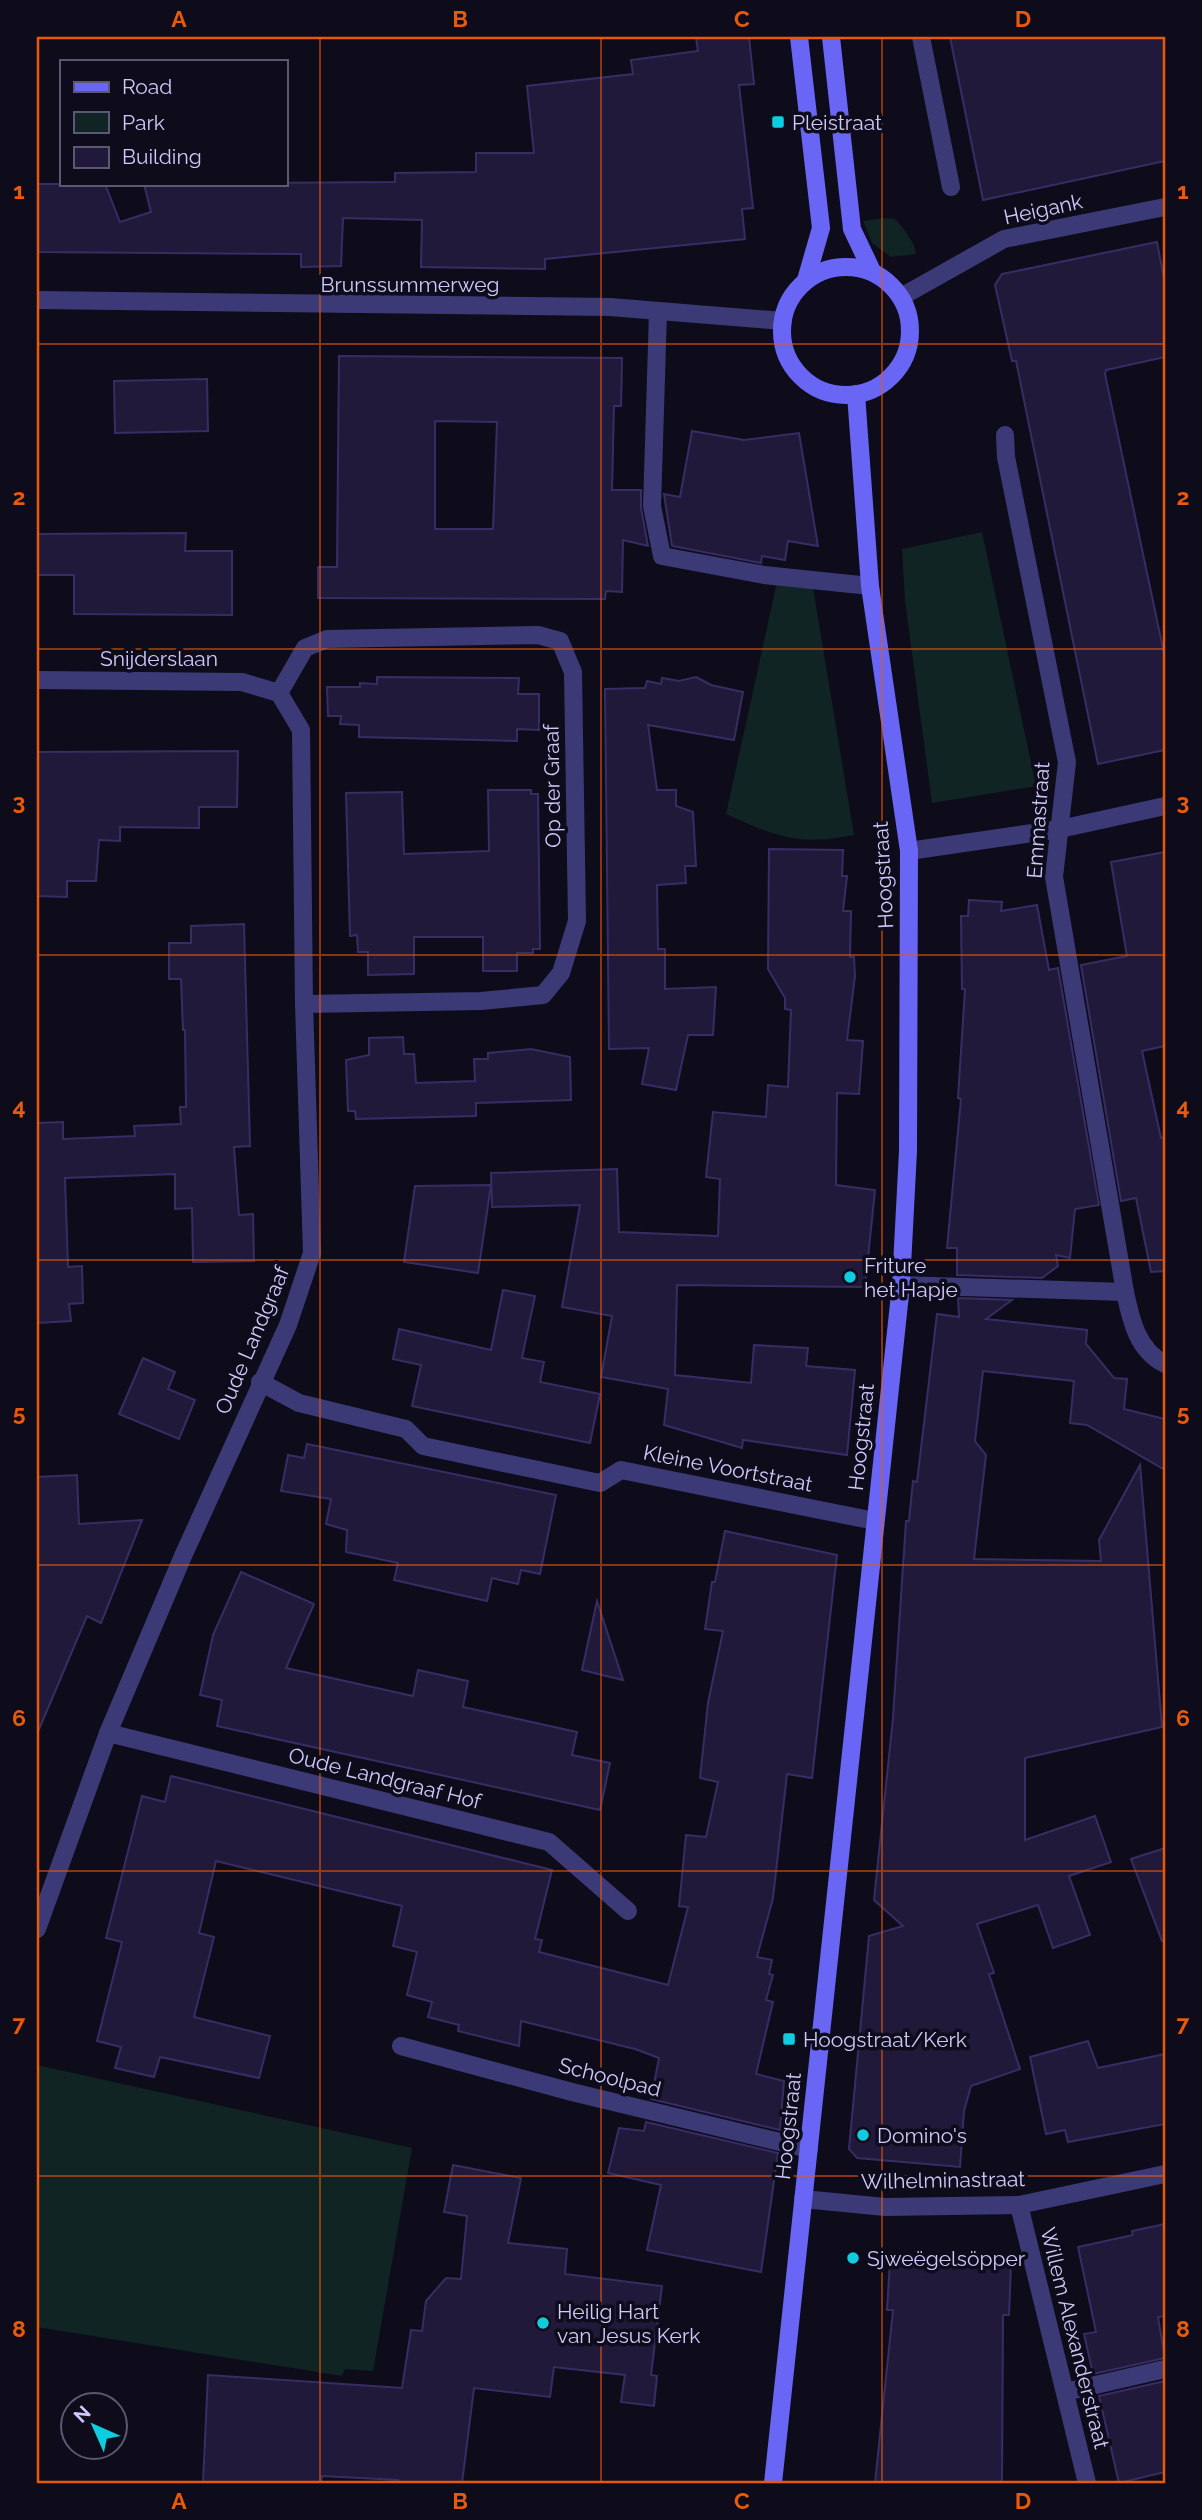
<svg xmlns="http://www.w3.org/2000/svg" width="1202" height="2520" font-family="Raleway,sans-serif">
  <rect width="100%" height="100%" fill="#0e0c1a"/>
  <g fill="#0f2423">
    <path d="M884,218L895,219C903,228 915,242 916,254L891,257L872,243L863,221Z"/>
    <path d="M982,532L1036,786L932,803L905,601L902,549Z"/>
    <path d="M777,582L813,588L854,835C799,846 776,837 726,814Z"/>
    <path d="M37,2065L412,2148L373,2371L345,2369L342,2376L37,2327Z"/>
  </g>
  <g fill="#20193a" stroke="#372d64" stroke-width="2" fill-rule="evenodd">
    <path d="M696,37H749L754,84L739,85L753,208L742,209L745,239L545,259V269L421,267L422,220L343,218L341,266L301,267V254L37,252V184H105L120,222L151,212L144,184L395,182V173L476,172V153H534L527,86L633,74L631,60L698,51Z"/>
    <path d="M950,37H1165V161L983,200Z"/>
    <path d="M1157,242L1165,284V357L1106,370L1105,374L1165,658V750L1098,764L1016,361H1012L995,285L1002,274Z"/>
    <path d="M339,356L622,358L621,406H614L612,490H641V508L648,546L623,540L622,592L606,591L605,599L318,598V567H337ZM435,421L497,422L493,529H435Z"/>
    <path d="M207,379L208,431L115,433L114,381Z"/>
    <path d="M692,431L744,440L799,433L818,546L788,541L785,560L762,556L761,563L672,546L664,494L680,497Z"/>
    <path d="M186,533L185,551H232V615L74,614V575H37V534Z"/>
    <path d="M377,677L519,678L518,694H539V730L517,729V741L359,737V725L340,724L341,716H328L327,687H360V683L377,684Z"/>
    <path d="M696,677L711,685L743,692L734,740L648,725L657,790H676V806L693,812L696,866H685L686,883L657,885L658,949H665V989L716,987L713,1035H688L676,1090L642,1084L649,1048L609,1049L605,689L645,688L647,681L661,684L662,678L679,681Z"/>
    <path d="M238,751L237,807H199V828L120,827V841L99,840L96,881H67V897L37,896V752Z"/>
    <path d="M488,790H531V794H538L540,949H533V953H517V971H483V937H414V974L368,975V952H358L357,935L350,936L346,793L402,792L404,854L489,851Z"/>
    <path d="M769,849L843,850L842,876H847L843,911H851L850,957H854L855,976L847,1040L863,1041L859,1094L837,1093L836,1185L875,1190L865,1287L677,1285L675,1375L751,1383L754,1345L808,1348L806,1366L855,1370L847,1455L743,1440L742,1448L664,1425L668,1389L601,1377L612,1316L562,1307L580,1205L492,1207L491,1173L617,1169L619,1232L718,1236L720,1179L706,1177L713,1112L766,1117L768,1085L788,1087L791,1010L785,1009V998L768,969Z"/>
    <path d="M1165,852V1046L1142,1051L1161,1138L1165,1137V1271L1151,1272L1136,1198L1121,1201L1081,965L1127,956L1111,862Z"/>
    <path d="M969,900L1002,902L1001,911L1037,905L1049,970L1058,968L1099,1205L1075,1209L1070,1258L1056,1255L1058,1266L1042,1278L957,1275V1248H947L961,1099L958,1098L965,989H962L961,916H968Z"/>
    <path d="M244,924L250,1146L234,1147L239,1215L253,1214L254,1261L193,1262L192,1208L175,1209V1174L65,1178L68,1267L82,1266L83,1303L69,1304L71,1321L37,1323V1123L63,1122V1139L135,1136L134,1126L181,1124L180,1107H186L185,1030H183L181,979H169V943H191V926Z"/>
    <path d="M403,1037L404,1054H414L416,1083L475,1081L474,1059H488V1053L531,1049L570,1057L571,1100L476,1103V1116L356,1119L355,1111H348L346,1060L369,1055V1038Z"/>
    <path d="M491,1185L478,1273L404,1262L415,1186Z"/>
    <path d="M503,1290L535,1296L522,1358L544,1362L540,1382L600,1394L590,1443L412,1406L421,1365L393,1359L399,1329L491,1350Z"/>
    <path d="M958,1298L1012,1300L986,1319L1087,1330L1086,1344L1114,1378L1127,1379L1124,1409L1165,1419V1470L1087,1425L1070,1423L1074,1381L983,1371L975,1441L986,1455L974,1559L1101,1561L1099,1540L1140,1465L1162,1727L1025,1758V1840L1095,1816L1111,1862L1069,1876L1090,1935L1053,1948L1038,1905L977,1924L994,1973L989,1974L1020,2069L971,2086L964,2111L960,2167L857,2158L849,2149L869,1936L903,1926L874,1900L893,1718L906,1521H909L913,1481L917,1482L937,1314L959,1317Z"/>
    <path d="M143,1358L175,1372L168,1389L195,1400L179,1439L119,1414Z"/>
    <path d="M307,1444L556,1495L540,1574L521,1570L518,1584L492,1578L487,1601L394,1580L398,1563L346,1552L347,1530L326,1524L331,1499L281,1491L288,1455L304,1458Z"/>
    <path d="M77,1475L79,1524L142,1520L101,1623L87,1616L37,1734V1477Z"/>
    <path d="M725,1531L837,1555L812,1778L787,1774L773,1898L757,1957L772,1960L769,1974L773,1975L766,2000L773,2002L756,2074L784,2081L780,2130L651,2099L659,2058L635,2049L521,2021L519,2046L458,2031L459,2025L428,2017L432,2002L407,1995L417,1952L393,1946L402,1906L216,1861L199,1933L214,1937L194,2017L270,2036L259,2078L160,2057L154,2077L115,2068L121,2047L97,2041L122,1942L106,1938L142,1796L165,1802L171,1776L552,1870L535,1939L542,1940L539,1952L668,1985L688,1907L679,1906L686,1835L706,1837L718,1782L700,1778L708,1703L723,1631L705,1629L712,1582H715Z"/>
    <path d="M241,1572L314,1604L286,1668L413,1696L418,1670L468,1681L463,1707L577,1732L572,1755L610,1763L600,1810L217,1726L222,1700L200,1695L213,1635Z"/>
    <path d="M597,1601L623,1680L582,1670Z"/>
    <path d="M1165,1848V1941H1162L1131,1859Z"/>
    <path d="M1088,2041L1098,2068L1165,2054V2124L1068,2142L1065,2130L1046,2134L1030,2057Z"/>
    <path d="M646,2122L778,2153L761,2272L647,2250L661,2185L608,2173L619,2128L644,2131Z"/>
    <path d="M453,2165L521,2178L508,2243L567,2249L565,2274L662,2286L651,2375L657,2376L654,2406L621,2402L625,2375L554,2367L550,2397L474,2388L462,2483H397L398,2480L322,2476L321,2483H203L208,2375L402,2388L411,2330L422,2331L426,2301L446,2278L461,2279L467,2216L444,2212Z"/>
    <path d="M1165,2224V2316L1158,2317L1165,2358L1093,2374L1084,2334L1096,2332L1078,2247L1133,2235L1132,2231Z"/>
    <path d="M890,2261L1011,2266L1009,2315H1003L1002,2483H875L893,2310H887Z"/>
    <path d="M1165,2381V2472L1119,2483L1099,2396Z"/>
  </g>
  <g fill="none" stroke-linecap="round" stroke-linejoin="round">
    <g stroke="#3c3a76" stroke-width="18">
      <path d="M658,312L652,506L662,556L764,575L870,586"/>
      <path d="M401,2046L572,2092L809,2149"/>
      <path d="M1065,2392L1165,2369"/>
    </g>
    <g stroke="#3c3a76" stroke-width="18">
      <path d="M921,37L951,187"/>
      <path d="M901,297L1004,239L1165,207"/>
      <path d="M37,300L610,307L783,321"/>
      <path d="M1005,435L1006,457L1067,762L1054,877L1125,1292C1131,1320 1137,1350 1165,1364"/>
      <path d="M37,680L242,682L279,693"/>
      <path d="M279,693L305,648L327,639L538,635L560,641L573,672L577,921L561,973L543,995L481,1001L304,1004"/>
      <path d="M909,851L1060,829L1165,806"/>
      <path d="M901,1285L1125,1292"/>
      <path d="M260,1382L299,1403L406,1429L423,1446L600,1483L621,1470L875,1521"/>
      <path d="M108,1733L549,1842L628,1911"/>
      <path d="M37,1929L108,1733L183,1556L288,1325L312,1253L304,1004L301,730L279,693"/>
      <path d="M803,2199L885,2207L1019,2205L1165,2174"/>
      <path d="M1019,2205L1087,2483"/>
    </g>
    <g stroke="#6966f5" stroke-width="18">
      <path d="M799,37L821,228L806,280"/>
      <path d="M831,37L852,229L872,271"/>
      <circle cx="846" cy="331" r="64"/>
      <path d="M773,2483L901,1285L908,1151L909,851L870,586L856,394"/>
    </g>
  </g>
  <path fill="none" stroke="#e8590c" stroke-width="2" stroke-opacity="0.55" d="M320,37V2483M601,37V2483M882,37V2483M37,344H1165M37,649H1165M37,955H1165M37,1260H1165M37,1565H1165M37,1871H1165M37,2176H1165"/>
  <g fill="#0fcde1" stroke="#0e0c1a" stroke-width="2.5">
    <rect x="771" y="115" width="14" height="14" rx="3.5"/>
    <circle cx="850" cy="1277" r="7"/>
    <rect x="782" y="2032" width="14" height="14" rx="3.5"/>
    <circle cx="863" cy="2135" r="7"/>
    <circle cx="853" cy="2258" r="7"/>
    <circle cx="543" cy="2323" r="7"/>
  </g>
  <g text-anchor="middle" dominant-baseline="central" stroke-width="7" stroke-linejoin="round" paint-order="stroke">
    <g font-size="21" fill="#cec9fb" stroke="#0e0c1a" text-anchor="start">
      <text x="792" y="122">Pleistraat</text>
      <text x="864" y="1265">Friture<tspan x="864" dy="24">het Hapje</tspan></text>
      <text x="803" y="2039">Hoogstraat/Kerk</text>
      <text x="877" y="2135">Domino's</text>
      <text x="867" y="2258">Sjweëgelsöpper</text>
      <text x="557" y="2311">Heilig Hart<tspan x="557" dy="24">van Jesus Kerk</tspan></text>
    </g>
    <g font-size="21" fill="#cec9fb" stroke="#0e0c1a">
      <text transform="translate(1043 209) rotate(-12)">Heigank</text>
      <text x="410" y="284">Brunssummerweg</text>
      <text x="159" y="658">Snijderslaan</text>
      <text transform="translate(552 786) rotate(-91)">Op der Graaf</text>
      <text transform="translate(1038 820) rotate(-86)">Emmastraat</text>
      <text transform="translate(883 875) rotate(-93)">Hoogstraat</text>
      <text transform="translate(252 1340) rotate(-67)">Oude Landgraaf</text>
      <text transform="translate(861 1437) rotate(-84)">Hoogstraat</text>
      <text transform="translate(728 1468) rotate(11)">Kleine Voortstraat</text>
      <text transform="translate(385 1778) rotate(14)">Oude Landgraaf Hof</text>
      <text transform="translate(610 2077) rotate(14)">Schoolpad</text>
      <text transform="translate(788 2126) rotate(-84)">Hoogstraat</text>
      <text transform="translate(943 2180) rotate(-1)">Wilhelminastraat</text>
      <text transform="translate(1075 2338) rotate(76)">Willem Alexanderstraat</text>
    </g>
  </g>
  <rect width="1202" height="2520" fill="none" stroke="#0e0c1a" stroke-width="77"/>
  <rect x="60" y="60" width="228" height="126" fill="#0e0c1a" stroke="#5b5874" stroke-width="2"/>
  <rect x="74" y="82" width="35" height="10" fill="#6966f5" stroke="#5b5874" stroke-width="2"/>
  <text x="122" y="94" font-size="21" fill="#cec9fb">Road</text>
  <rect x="74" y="112" width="35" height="21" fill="#0f2423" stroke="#5b5874" stroke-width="2"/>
  <text x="122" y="130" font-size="21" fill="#cec9fb">Park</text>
  <rect x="74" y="147" width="35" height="21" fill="#20193a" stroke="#5b5874" stroke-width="2"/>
  <text x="122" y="164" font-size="21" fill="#cec9fb">Building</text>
  <g transform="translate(94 2426) rotate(315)"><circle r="33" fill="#0e0c1a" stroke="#5b5874" stroke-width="2"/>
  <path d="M0-5L12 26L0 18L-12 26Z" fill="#0fcde1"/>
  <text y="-10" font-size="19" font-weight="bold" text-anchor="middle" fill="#cec9fb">N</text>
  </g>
  <rect x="38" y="38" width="1126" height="2444" fill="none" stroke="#e8590c" stroke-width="2.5"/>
  <g font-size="23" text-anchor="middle" font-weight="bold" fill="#e8590c">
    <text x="179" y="27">A</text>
    <text x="460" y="27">B</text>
    <text x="742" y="27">C</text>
    <text x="1023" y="27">D</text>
    <text x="19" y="199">1</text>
    <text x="1183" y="199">1</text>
    <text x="19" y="505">2</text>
    <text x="1183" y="505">2</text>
    <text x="19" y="810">3</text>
    <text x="1183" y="810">3</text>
    <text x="19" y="1115">4</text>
    <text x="1183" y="1115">4</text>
    <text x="19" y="1421">5</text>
    <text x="1183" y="1421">5</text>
    <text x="19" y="1726">6</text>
    <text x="1183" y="1726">6</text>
    <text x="19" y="2031">7</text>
    <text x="1183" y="2031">7</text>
    <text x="19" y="2337">8</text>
    <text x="1183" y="2337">8</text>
    <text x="179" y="2509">A</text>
    <text x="460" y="2509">B</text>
    <text x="742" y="2509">C</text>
    <text x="1023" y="2509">D</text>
  </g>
</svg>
